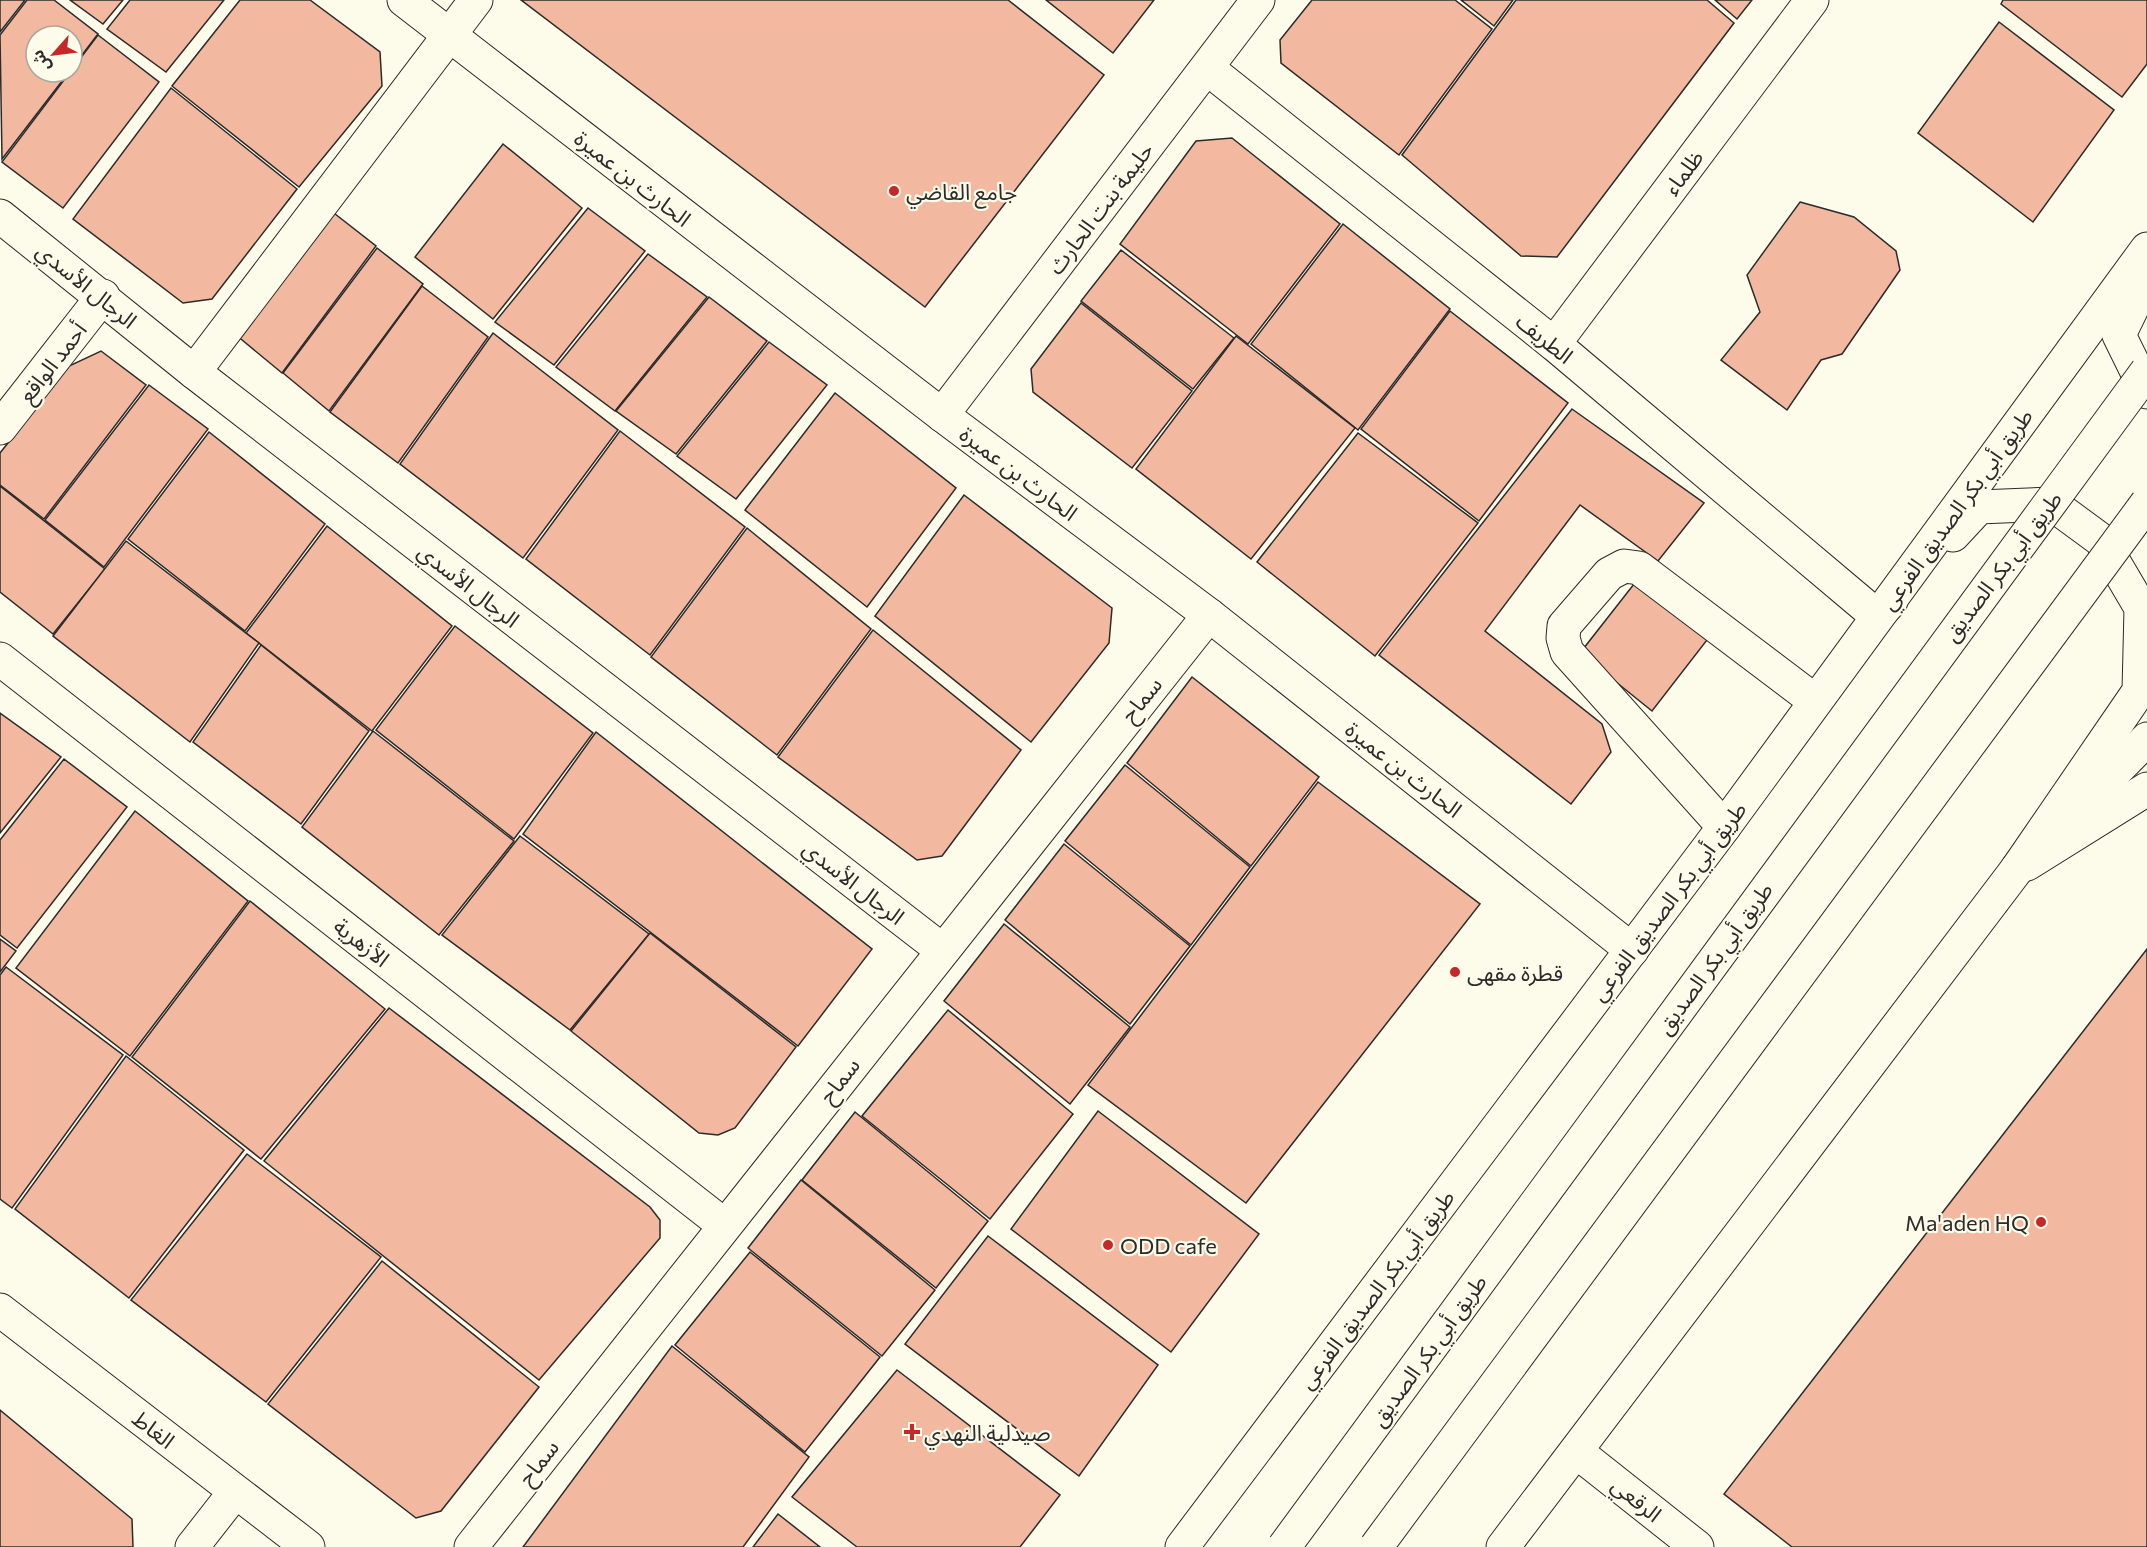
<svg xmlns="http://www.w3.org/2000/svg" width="2147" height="1547" font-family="Commissioner,'Noto Sans Arabic',sans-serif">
  <rect width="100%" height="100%" fill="#fdfbea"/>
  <g fill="#f2b8a0" stroke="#2b2b2b" stroke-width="1.5">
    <path d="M0,0H25L0,32Z"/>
    <path d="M27,0H54L98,34L72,68V36H36V72H69L2,159L0,35Z"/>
    <path d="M70,0H123L103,24Z"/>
    <path d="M130,0H224L166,72L107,29Z"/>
    <path d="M240,0H310L380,52L382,86L299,187L172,86Z"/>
    <path d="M521,0H1008L1104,75L925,307Z"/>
    <path d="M1046,0H1154L1113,53Z"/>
    <path d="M1312,0H1455L1492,29L1399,155L1281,63L1280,40Z"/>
    <path d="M1461,0H1513L1494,26Z"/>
    <path d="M1516,0H1707L1734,23L1557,257L1521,256L1402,155Z"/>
    <path d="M1715,0H1752L1737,19Z"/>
    <path d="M2003,0H2147V64L2122,97L2001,4Z"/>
    <path d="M1999,22L2114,110L2033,222L1918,133Z"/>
    <path d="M98,35L159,82L63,208L2,162Z"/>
    <path d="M171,88L297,189L212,299L183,303L73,219Z"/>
    <path d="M1232,138L1340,224L1248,344L1120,244L1196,141Z"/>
    <path d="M503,144L582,208L493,319L415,257Z"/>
    <path d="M1800,202L1854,217L1896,251L1900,270L1842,354L1821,360L1787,410L1721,360L1760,312L1747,275Z"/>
    <path d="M588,208L645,251L554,365L495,322Z"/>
    <path d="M330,210L376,246L282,373L236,335Z"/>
    <path d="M1343,224L1450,309L1358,430L1251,344Z"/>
    <path d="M377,248L423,284L329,411L283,373Z"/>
    <path d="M1121,250L1234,338L1193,389L1081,301Z"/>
    <path d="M648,254L707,297L615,411L556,367Z"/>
    <path d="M422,286L488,337L398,463L330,412Z"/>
    <path d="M709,297L767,341L676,454L616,411Z"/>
    <path d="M1081,303L1192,391L1132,468L1033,392L1031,369Z"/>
    <path d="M1450,311L1568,403L1479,521L1361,429Z"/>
    <path d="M493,333L618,430L523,558L400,464Z"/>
    <path d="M1236,336L1355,428L1251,559L1136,469Z"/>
    <path d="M769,342L827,385L736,499L677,456Z"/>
    <path d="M101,351L146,385L44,519L0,485V453L69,366Z"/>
    <path d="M149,385L208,429L104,567L45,520Z"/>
    <path d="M835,393L956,488L867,607L745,510Z"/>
    <path d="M1572,409L1704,503L1658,561L1580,505L1485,631L1602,724L1611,752L1571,804L1379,655Z"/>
    <path d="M620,431L745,527L650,655L526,559Z"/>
    <path d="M209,432L325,524L245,631L128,539Z"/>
    <path d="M1358,433L1478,523L1375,656L1257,562Z"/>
    <path d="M0,486L105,569L53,634L0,592Z"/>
    <path d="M964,495L1112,608L1109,643L1031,742L875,616Z"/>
    <path d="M327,526L452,626L372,731L246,633Z"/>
    <path d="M747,528L871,629L777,755L651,657Z"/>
    <path d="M126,541L259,643L190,742L53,636Z"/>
    <path d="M1634,584L1707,640L1652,711L1580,653Z"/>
    <path d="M455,626L593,733L514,839L376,730Z"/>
    <path d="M873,630L1021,750L942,856L917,860L778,757Z"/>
    <path d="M261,645L369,731L301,824L193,742Z"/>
    <path d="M1192,677L1319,777L1251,866L1127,763Z"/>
    <path d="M0,713L61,757L0,833Z"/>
    <path d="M373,731L514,841L439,935L302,827Z"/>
    <path d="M596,732L872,949L798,1046L523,834Z"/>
    <path d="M64,759L127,807L17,948L0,935V840Z"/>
    <path d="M1125,765L1250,867L1191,945L1065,841Z"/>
    <path d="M1318,782L1480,904L1246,1203L1088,1085Z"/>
    <path d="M135,811L248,901L130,1056L16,968Z"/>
    <path d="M520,836L649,934L570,1030L442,935Z"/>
    <path d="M1064,844L1190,946L1130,1024L1005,920Z"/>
    <path d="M250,901L385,1009L261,1159L132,1057Z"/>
    <path d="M1004,924L1130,1027L1070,1104L944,1001Z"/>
    <path d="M650,933L796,1047L735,1128L718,1135L699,1133L571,1031Z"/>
    <path d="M0,939L16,951L0,972Z"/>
    <path d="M2147,949V1547H1792L1724,1494Z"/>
    <path d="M6,967L123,1055L12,1208L0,1199V975Z"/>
    <path d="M389,1008L650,1207L660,1220V1238L539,1380L264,1161Z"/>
    <path d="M948,1010L1073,1114L990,1219L862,1116Z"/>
    <path d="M126,1056L244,1150L129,1298L15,1209Z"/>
    <path d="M1098,1111L1259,1234L1171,1352L1011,1229Z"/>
    <path d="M855,1112L988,1221L936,1288L802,1180Z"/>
    <path d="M247,1154L381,1257L266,1402L131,1300Z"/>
    <path d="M801,1180L935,1290L882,1356L748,1248Z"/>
    <path d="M988,1236L1158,1365L1079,1476L905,1344Z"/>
    <path d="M750,1252L880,1357L805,1452L675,1345Z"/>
    <path d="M382,1261L539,1387L441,1511L416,1518L268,1404Z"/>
    <path d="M672,1346L809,1457L743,1547H523Z"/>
    <path d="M897,1370L1060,1495L1020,1547H857L792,1497Z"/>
    <path d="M0,1410L132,1519L133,1547H0Z"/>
    <path d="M778,1514L820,1547H753Z"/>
  </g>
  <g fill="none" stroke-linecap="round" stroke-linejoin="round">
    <g stroke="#2b2b2b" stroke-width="35">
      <g id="minor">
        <path d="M404,0L942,415L1209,615L1632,950"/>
        <path d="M1207,68L1554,344L1877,616L1891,601"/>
        <path d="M0,216L194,372L942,950"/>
        <path d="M2147,277L2119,335L2147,392"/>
        <path d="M1554,344L1812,0"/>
        <path d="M194,372L476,0"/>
        <path d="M942,415L1258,0"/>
        <path d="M0,428L103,296"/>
        <path d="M1953,535L1979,507L2052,504L2101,540L2141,608L2139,691L2017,869"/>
        <path d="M0,659L724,1225"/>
        <path d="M2075,812L2147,739"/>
        <path d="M1724,827L1567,652L1563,638L1564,626L1609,574L1624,566L1639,568L1815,701"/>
        <path d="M2027,864L2147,789"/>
        <path d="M0,1310L308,1547"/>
        <path d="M1577,1452L1697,1547"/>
        <path d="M192,1547L235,1492"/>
        <path d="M471,1547L1209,615"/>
        <path d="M1182,1547L1724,827L2147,249"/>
        <path d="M1503,1547L2017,869L2032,855"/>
      </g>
    </g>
    <use href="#minor" stroke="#fdfbea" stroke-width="33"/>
    <g stroke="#2b2b2b" stroke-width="35" stroke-linecap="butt">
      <g id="major-bridge">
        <path d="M1284,1547L2147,371"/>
        <path d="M1376,1547L2147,503"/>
      </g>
    </g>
    <use href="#major-bridge" stroke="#fdfbea" stroke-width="33"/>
  </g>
  <g fill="#c62828" stroke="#fdfbea" stroke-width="2">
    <circle cx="894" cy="191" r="6"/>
    <circle cx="1455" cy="972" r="6"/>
    <circle cx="2041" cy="1222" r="6"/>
    <circle cx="1108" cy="1245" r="6"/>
    <path d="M909 1423h6v6h6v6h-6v6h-6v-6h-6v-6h6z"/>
  </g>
  <g text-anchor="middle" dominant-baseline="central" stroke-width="4.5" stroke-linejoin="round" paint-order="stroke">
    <g font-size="22" fill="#2b2b2b" stroke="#fdfbea">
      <text transform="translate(1683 172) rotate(-53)">ظلماء</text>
      <text transform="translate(633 178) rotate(38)">الحارث بن عميرة</text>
      <text transform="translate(1100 208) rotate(-53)">حليمة بنت الحارث</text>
      <text transform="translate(87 285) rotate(39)">الرجال الأسدي</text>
      <text transform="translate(1545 338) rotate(39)">الطريف</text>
      <text transform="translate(52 362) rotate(-52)">أحمد الواقع</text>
      <text transform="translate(1019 473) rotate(37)">الحارث بن عميرة</text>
      <text transform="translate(1956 509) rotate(-54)">طريق أبي بكر الصديق الفرعي</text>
      <text transform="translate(2002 566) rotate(-53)">طريق أبي بكر الصديق</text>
      <text transform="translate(469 585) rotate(38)">الرجال الأسدي</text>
      <text transform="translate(1141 699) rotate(-51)">سماح</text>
      <text transform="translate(1404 769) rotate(38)">الحارث بن عميرة</text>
      <text transform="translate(854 882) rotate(38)">الرجال الأسدي</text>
      <text transform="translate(1668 901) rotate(-53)">طريق أبي بكر الصديق الفرعي</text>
      <text transform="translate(362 942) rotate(38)">الأزهرية</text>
      <text transform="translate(1714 958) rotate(-54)">طريق أبي بكر الصديق</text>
      <text transform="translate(839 1080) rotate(-52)">سماح</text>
      <text transform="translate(1376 1289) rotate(-53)">طريق أبي بكر الصديق الفرعي</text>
      <text transform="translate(1428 1350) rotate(-54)">طريق أبي بكر الصديق</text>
      <text transform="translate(154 1429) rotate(38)">الغاط</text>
      <text transform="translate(538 1462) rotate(-52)">سماح</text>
      <text transform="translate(1637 1499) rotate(39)">الرقعي</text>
    </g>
    <g font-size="22" fill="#2b2b2b" stroke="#fdfbea" text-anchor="start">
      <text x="906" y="191">جامع القاضي</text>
      <text x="1467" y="972">قطرة مقهى</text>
      <text x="2029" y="1222" text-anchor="end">Ma'aden HQ</text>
      <text x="1120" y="1245">ODD cafe</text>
      <text x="924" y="1432">صيدلية النهدي</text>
    </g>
  </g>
  <g transform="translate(54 54) rotate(242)"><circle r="28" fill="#fdfbea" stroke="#a9a89e" stroke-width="1.5"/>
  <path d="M0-4.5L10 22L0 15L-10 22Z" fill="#c62828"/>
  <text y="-9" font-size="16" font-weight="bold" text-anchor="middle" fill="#2b2b2b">ش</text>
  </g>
</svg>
